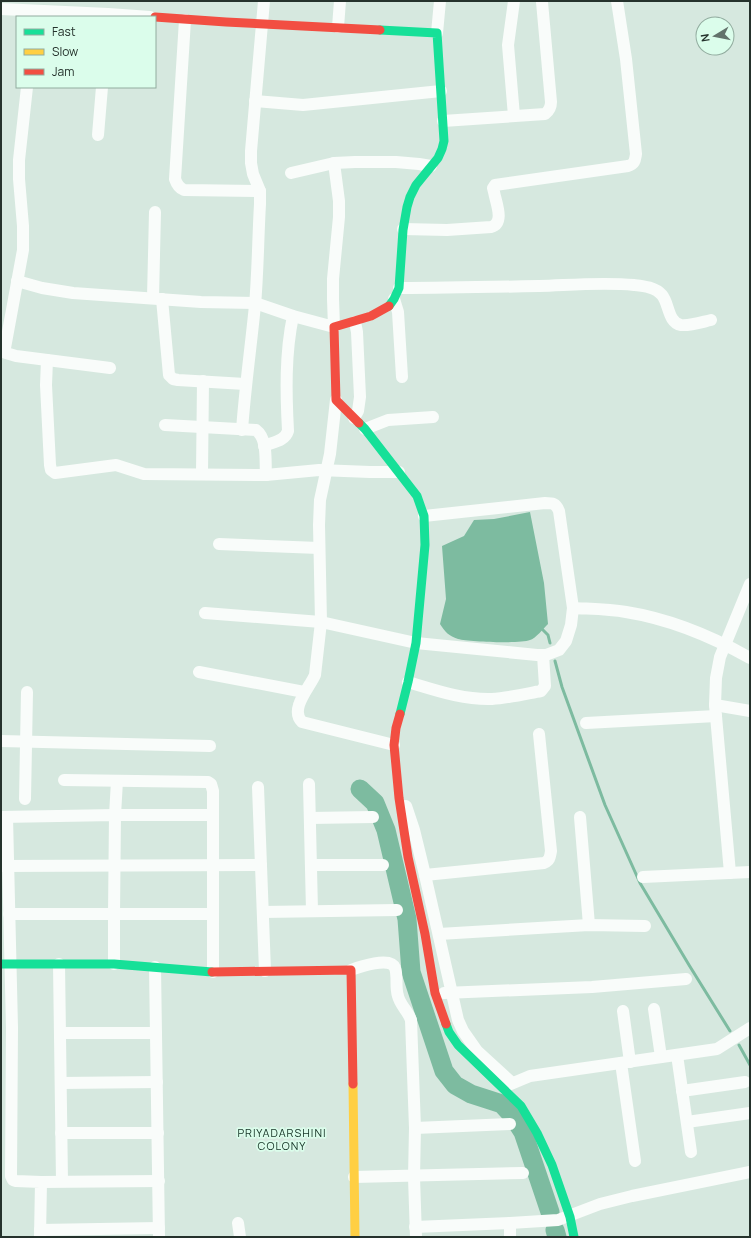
<svg xmlns="http://www.w3.org/2000/svg" width="751" height="1238" font-family="Manrope,sans-serif">
  <rect width="100%" height="100%" fill="#d6e8df"/>
  <path fill="#7dbba0" d="M530,512L544,583L548,624C544,628 535,639 530,640C519,644 470,642 458,639C449,636 445,632 440,624L446,599L442,546L464,536L474,520L494,519Z"/>
  <g fill="none" stroke-linecap="round" stroke-linejoin="round">
    <g stroke="#7dbba0" stroke-width="3">
      <path d="M540,627L548,635L550,643"/>
      <path d="M555,661L562,687L578,731L605,805L640,883L689,965L730,1031"/>
      <path d="M739,1045L750,1065"/>
    </g>
    <g stroke="#7dbba0" stroke-width="19">
      <path d="M360,789L375,803L386,830L407,919L411,972L444,1071L455,1085L471,1094L502,1104L512,1115L523,1132L550,1212"/>
      <path d="M555,1230L557,1237"/>
    </g>
    <g stroke="#f9fcfa" stroke-width="12">
      <path d="M1,9L108,14L150,17"/>
      <path d="M185,20L175,179C177,185 179,188 184,190L260,191"/>
      <path d="M338,27L340,1"/>
      <path d="M437,33L440,1"/>
      <path d="M27,87L19,160V179L23,226V250L5,348L6,353L16,356L110,368"/>
      <path d="M255,101L303,105L441,91"/>
      <path d="M514,116L508,45L514,1"/>
      <path d="M443,121L545,114C549,111 551,108 551,102L542,2"/>
      <path d="M98,135L102,87"/>
      <path d="M291,173L334,163L355,162H396L419,164L431,166"/>
      <path d="M403,229L447,230L491,227C505,223 496,203 494,192L493,188L495,185L628,166C635,164 635,160 636,154L626,59L617,1"/>
      <path d="M17,281L42,288L73,293L201,302L255,303L293,316L334,327L333,299V279L339,217V201L334,163"/>
      <path d="M399,288C446,288 493,287 539,286C571,285 603,282 634,285C643,286 655,287 662,295C669,303 668,323 681,325C690,326 702,322 711,320"/>
      <path d="M153,298L155,212"/>
      <path d="M162,299L169,375L173,379L178,380L245,384"/>
      <path d="M394,299L398,312L402,377"/>
      <path d="M47,360L46,385L50,465L51,470L55,473L116,465L144,474L266,475L319,470L370,472H399"/>
      <path d="M336,400L330,454L320,500L319,525L321,622L315,675C310,687 289,709 302,722L394,745"/>
      <path d="M354,418L358,411L360,397L357,332L355,322"/>
      <path d="M165,425L256,430C268,439 265,461 266,475"/>
      <path d="M365,429L388,420L433,417"/>
      <path d="M242,430C245,388 251,346 255,305C258,271 258,238 260,204V191L253,174L251,163V151L264,1"/>
      <path d="M264,446C273,442 285,441 288,431C286,393 285,354 293,316"/>
      <path d="M202,473L203,381"/>
      <path d="M219,544L319,548"/>
      <path d="M573,608C591,609 609,609 626,612C670,619 711,636 750,658"/>
      <path d="M205,613L321,622L416,643L537,655H546L559,650L566,641L571,625L573,608L559,511C556,503 552,503 545,503L424,516"/>
      <path d="M199,672L304,692"/>
      <path d="M408,682C435,690 463,700 492,699C508,698 525,694 541,691L545,686L543,655"/>
      <path d="M715,705L750,711"/>
      <path d="M586,723L716,716"/>
      <path d="M1,741L210,746"/>
      <path d="M64,780L208,782L211,784L213,791V972"/>
      <path d="M117,781L115,815H213"/>
      <path d="M309,784L312,911"/>
      <path d="M258,787L265,971"/>
      <path d="M25,799L27,692"/>
      <path d="M406,806L414,830L425,875L458,1020L463,1031L477,1051L512,1083"/>
      <path d="M1,817L115,815L114,914V964"/>
      <path d="M7,817L12,1028L11,1176L13,1180L16,1181L41,1182L40,1237"/>
      <path d="M580,817L589,925"/>
      <path d="M310,818L373,817"/>
      <path d="M311,865H383"/>
      <path d="M1,866L261,865"/>
      <path d="M730,873L715,705L716,678L720,657L750,584"/>
      <path d="M425,875L544,863C550,860 550,857 551,851L539,734"/>
      <path d="M643,877L750,872"/>
      <path d="M263,912L397,910"/>
      <path d="M9,914H212"/>
      <path d="M439,934L589,925L645,926"/>
      <path d="M59,964L62,1181"/>
      <path d="M155,967L159,1237"/>
      <path d="M351,970C359,967 391,956 395,968C398,976 395,987 398,996C400,1005 408,1011 411,1020L415,1128L414,1177L416,1237"/>
      <path d="M444,993L592,987L686,979"/>
      <path d="M654,1009L661,1057"/>
      <path d="M623,1011L630,1062"/>
      <path d="M60,1033H156"/>
      <path d="M677,1055L691,1152"/>
      <path d="M621,1063L635,1161"/>
      <path d="M61,1083L157,1082"/>
      <path d="M506,1086L530,1076L717,1049L750,1028"/>
      <path d="M682,1091L745,1082"/>
      <path d="M687,1122L750,1113"/>
      <path d="M415,1128L510,1124"/>
      <path d="M61,1133H158"/>
      <path d="M354,1177L523,1173"/>
      <path d="M41,1182L159,1181"/>
      <path d="M238,1223L240,1237"/>
      <path d="M510,1223V1237"/>
      <path d="M415,1227L510,1223L558,1220L600,1204L632,1196L750,1172"/>
      <path d="M40,1230L159,1228"/>
    </g>
    <g stroke="#16e098" stroke-width="9">
      <path d="M380,30L437,33L444,141L442,149L438,158L416,185L410,197L407,207L403,230L399,288L394,299L389,306"/>
      <path d="M359,423L365,429L417,496L424,516L425,545L416,643L408,682L400,714"/>
      <path d="M1,964H114L212,972"/>
      <path d="M446,1024L449,1032L458,1045L521,1106L537,1133L552,1165L570,1217L574,1237"/>
    </g>
    <path stroke="#ffcf43" stroke-width="9" d="M353,1084L355,1237"/>
    <g stroke="#f24e42" stroke-width="9">
      <path d="M155,17L226,22L380,30"/>
      <path d="M359,423L336,400L334,327L371,316L389,306"/>
      <path d="M400,714L396,728L394,745L399,798L408,857L425,934L435,993L446,1024"/>
      <path d="M212,972L351,970L353,1084"/>
    </g>
  </g>
  <g text-anchor="middle" dominant-baseline="central" stroke-width="3.5" stroke-linejoin="round" paint-order="stroke">
    <g font-size="11" letter-spacing="1" fill="#143124" stroke="#dbfdeb">
      <text x="282" y="1132">PRIYADARSHINI<tspan x="282" dy="13">COLONY</tspan></text>
    </g>
  </g>
  <rect width="751" height="1238" fill="none" stroke="#25322c" stroke-width="4"/>
  <rect x="16" y="16" width="140" height="72" fill="#dbfdeb" stroke="#92ac9f"/>
  <rect x="24" y="29" width="20" height="6" fill="#16e098" stroke="#92ac9f"/>
  <text x="52" y="36" font-size="12" fill="#25322c">Fast</text>
  <rect x="24" y="49" width="20" height="6" fill="#ffcf43" stroke="#92ac9f"/>
  <text x="52" y="56" font-size="12" fill="#25322c">Slow</text>
  <rect x="24" y="69" width="20" height="6" fill="#f24e42" stroke="#92ac9f"/>
  <text x="52" y="76" font-size="12" fill="#25322c">Jam</text>
  <g transform="translate(715 36) rotate(260)"><circle r="19" fill="#dbfdeb" stroke="#92ac9f"/>
  <path d="M0-3L7 15L0 10L-7 15Z" fill="#63726b"/>
  <text y="-6" font-size="11" font-weight="bold" text-anchor="middle" fill="#25322c">N</text>
  </g>
</svg>
